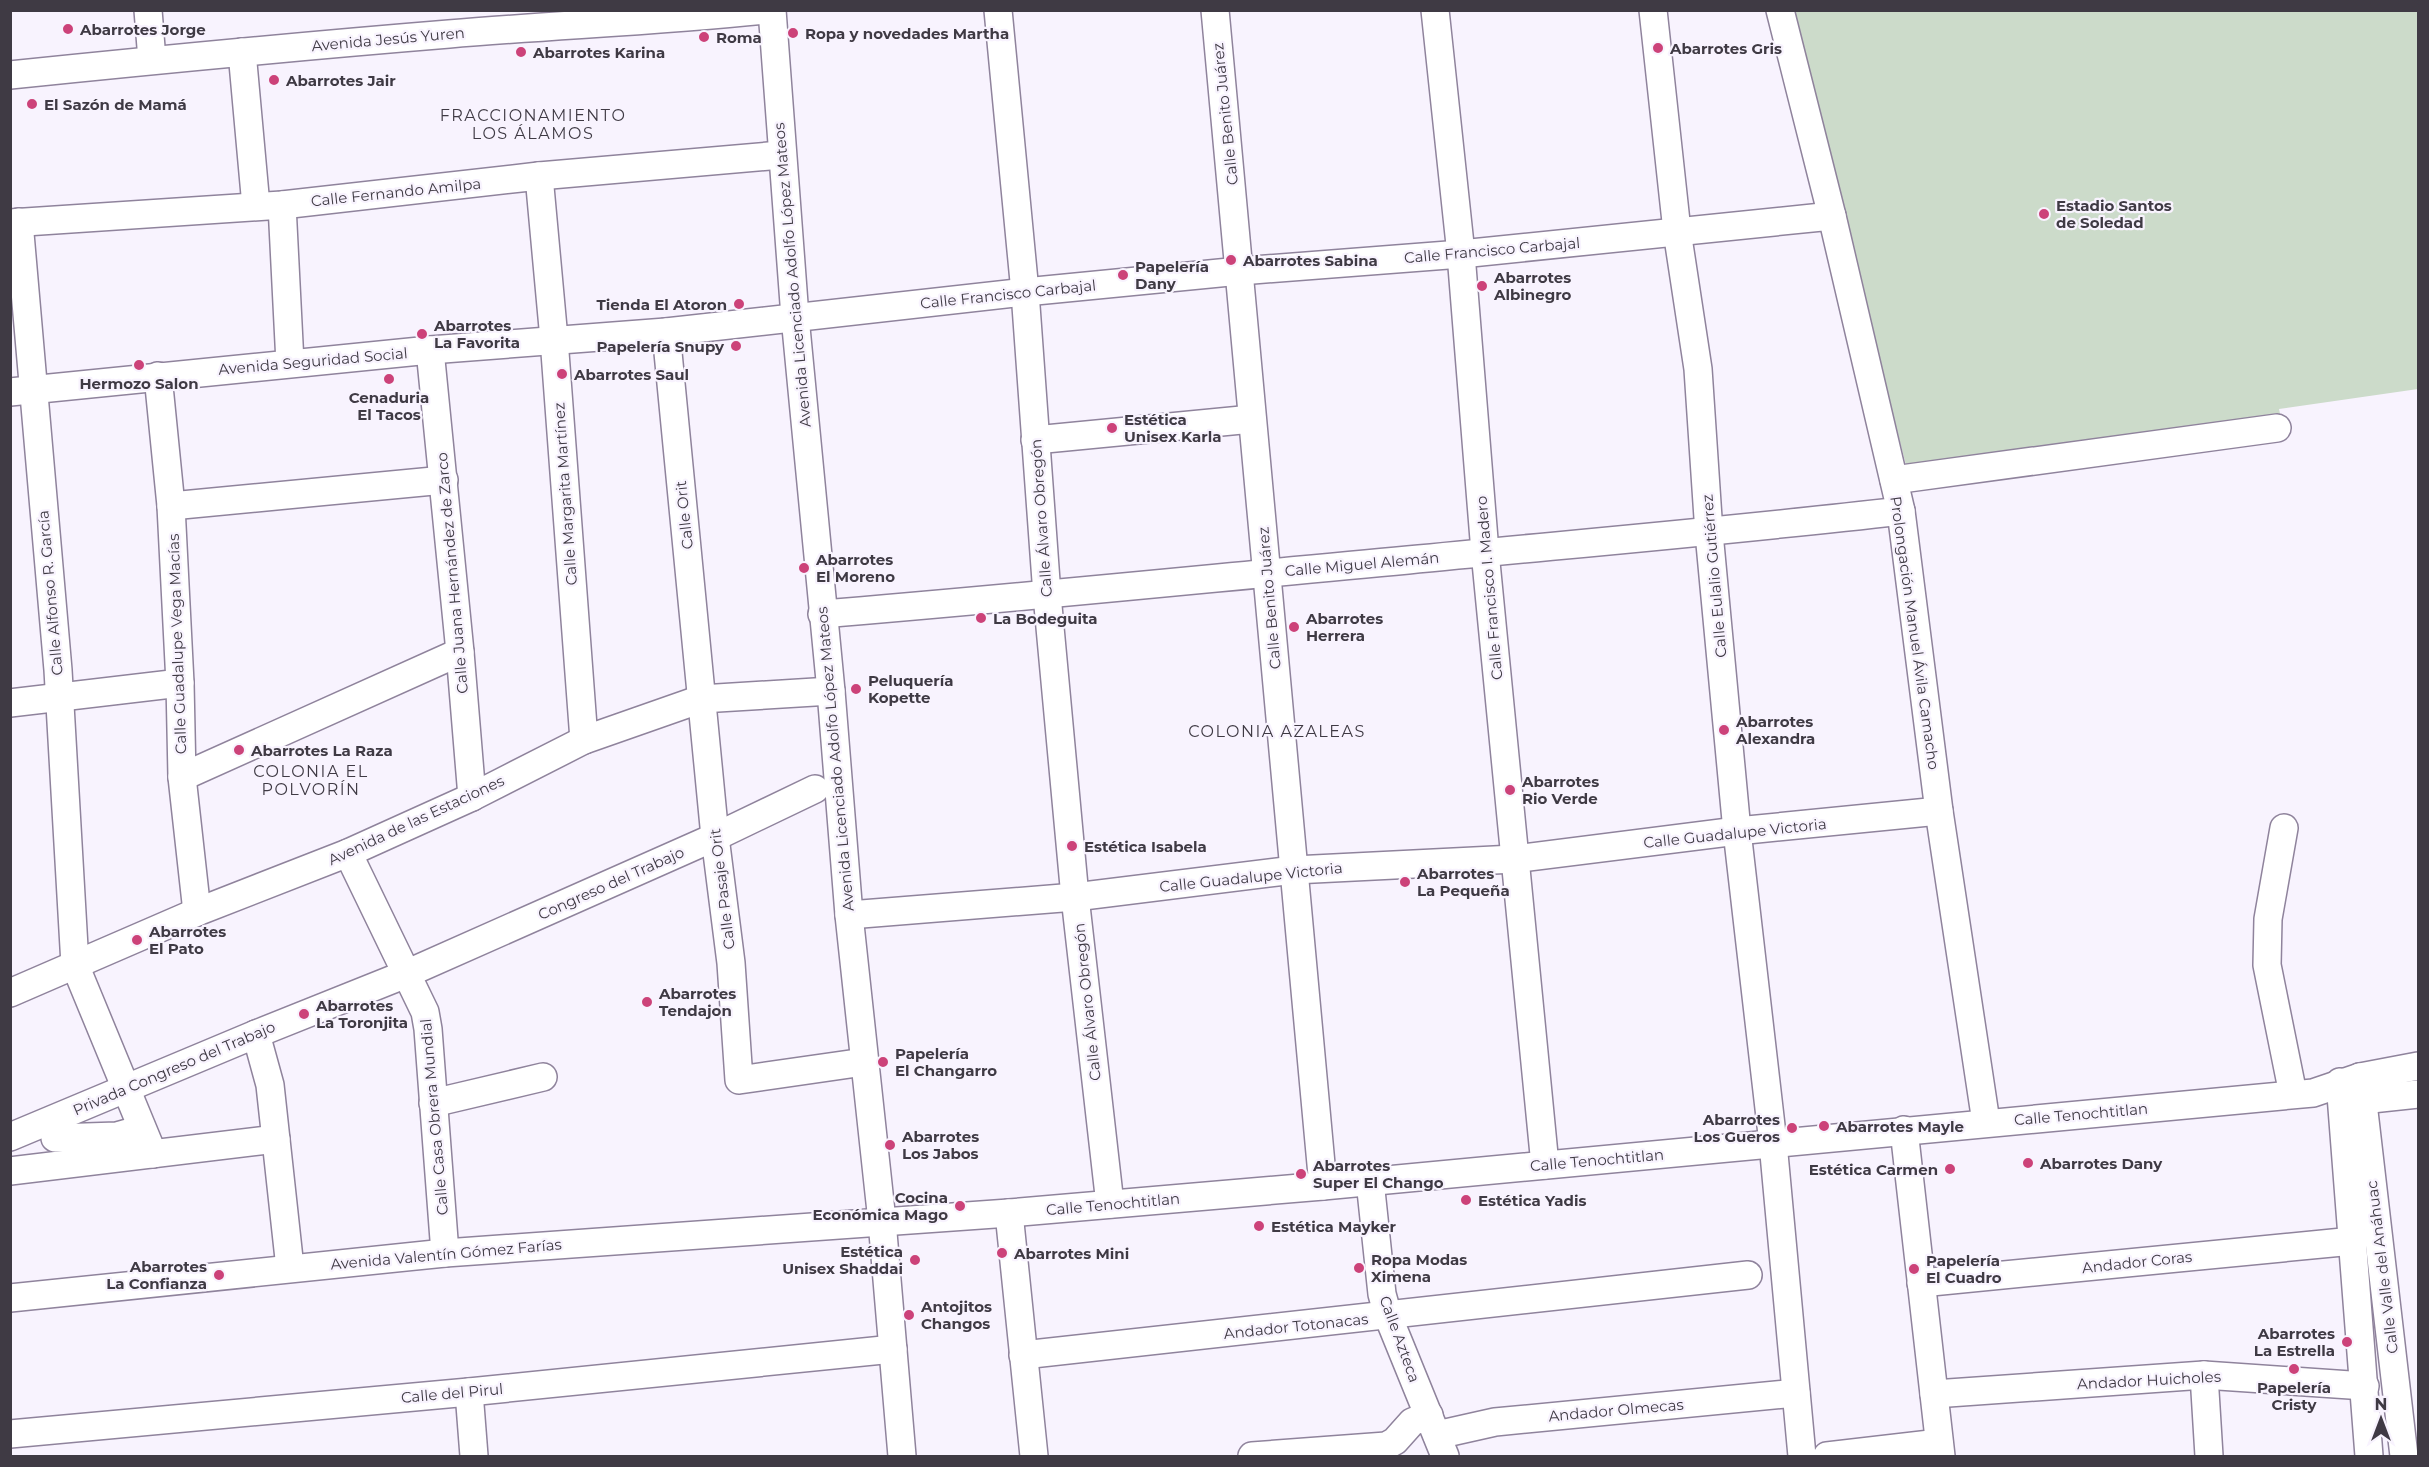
<svg xmlns="http://www.w3.org/2000/svg" width="2429" height="1467" font-family="Montserrat,sans-serif">
  <rect width="100%" height="100%" fill="#f8f3fe"/>
  <path fill="#ccdbca" d="M1788,11H2418V389L2279,409L2281,418L1906,465Z"/>
  <g fill="none" stroke-linecap="round" stroke-linejoin="round">
    <g stroke="#8f839c" stroke-width="30">
      <g id="minor">
        <path d="M148,10L152,60"/>
        <path d="M772,10L795,317L831,691L849,915L882,1221L902,1456"/>
        <path d="M998,10L1025,292L1047,595L1075,897L1110,1204"/>
        <path d="M1215,10L1323,1186"/>
        <path d="M1435,10L1461,254L1485,552L1545,1165"/>
        <path d="M1653,10L1677,231L1698,369L1709,533L1737,831L1773,1143L1802,1456"/>
        <path d="M1780,10L1832,216L1901,511L1939,811L1986,1122"/>
        <path d="M242,52L256,206"/>
        <path d="M10,75C156,60 302,46 449,34C554,25 660,21 765,10"/>
        <path d="M539,176L554,339L584,740"/>
        <path d="M282,205L290,363"/>
        <path d="M19,222L58,670L75,965L153,1154"/>
        <path d="M10,223L282,205L539,176L781,155"/>
        <path d="M666,332L715,837L731,963L739,1080L864,1062"/>
        <path d="M430,350L460,652L472,797"/>
        <path d="M158,376L171,506L180,683L182,777L197,912"/>
        <path d="M10,392L430,350L666,332L1025,292L1240,271L1461,254L1832,216"/>
        <path d="M1035,440L1252,419"/>
        <path d="M1894,480L2277,428"/>
        <path d="M171,506L444,480"/>
        <path d="M822,614C1018,598 1213,578 1408,560C1572,544 1737,530 1901,511"/>
        <path d="M10,703L180,683"/>
        <path d="M182,777L460,652"/>
        <path d="M2284,828L2268,919L2267,965L2293,1094"/>
        <path d="M348,853L425,1012L428,1029L445,1253"/>
        <path d="M849,915L1075,897L1294,870L1514,859L1737,831L1939,811"/>
        <path d="M10,993L197,912L348,853L472,797L584,740L701,699L831,691"/>
        <path d="M256,1034L270,1085L290,1268"/>
        <path d="M2360,1077L2404,1456"/>
        <path d="M2340,1082L2369,1456"/>
        <path d="M2346,1100H2362L2418,1094"/>
        <path d="M433,1103L543,1077"/>
        <path d="M1904,1130L1941,1456"/>
        <path d="M10,1137L256,1034L406,974L715,837L815,789"/>
        <path d="M55,1138L117,1136L142,1129"/>
        <path d="M10,1171L276,1139"/>
        <path d="M1370,1181L1382,1294L1388,1316L1445,1456"/>
        <path d="M1009,1213L1034,1456"/>
        <path d="M1921,1283L2353,1241"/>
        <path d="M10,1298L445,1253L1009,1213L1323,1186L2313,1093L2360,1077L2418,1066"/>
        <path d="M1023,1355L1748,1275"/>
        <path d="M2204,1375L2209,1456"/>
        <path d="M469,1392L474,1456"/>
        <path d="M1934,1394L2204,1375L2365,1386"/>
        <path d="M10,1434L469,1392L893,1349"/>
        <path d="M1437,1435L1495,1422L1796,1393"/>
        <path d="M1252,1456L1386,1446L1395,1441L1412,1422L1429,1415"/>
        <path d="M1827,1456L1939,1443"/>
      </g>
    </g>
    <use href="#minor" stroke="#fff" stroke-width="27"/>
  </g>
  <g fill="#cc4279" stroke="#f8f3fe" stroke-width="2">
    <circle cx="68" cy="29" r="6"/>
    <circle cx="793" cy="33" r="6"/>
    <circle cx="704" cy="37" r="6"/>
    <circle cx="1658" cy="48" r="6"/>
    <circle cx="521" cy="52" r="6"/>
    <circle cx="274" cy="80" r="6"/>
    <circle cx="32" cy="104" r="6"/>
    <circle cx="2044" cy="214" r="6"/>
    <circle cx="1231" cy="260" r="6"/>
    <circle cx="1123" cy="275" r="6"/>
    <circle cx="1482" cy="286" r="6"/>
    <circle cx="739" cy="304" r="6"/>
    <circle cx="422" cy="334" r="6"/>
    <circle cx="736" cy="346" r="6"/>
    <circle cx="139" cy="365" r="6"/>
    <circle cx="562" cy="374" r="6"/>
    <circle cx="389" cy="379" r="6"/>
    <circle cx="1112" cy="428" r="6"/>
    <circle cx="804" cy="568" r="6"/>
    <circle cx="981" cy="618" r="6"/>
    <circle cx="1294" cy="627" r="6"/>
    <circle cx="856" cy="689" r="6"/>
    <circle cx="1724" cy="730" r="6"/>
    <circle cx="239" cy="750" r="6"/>
    <circle cx="1510" cy="790" r="6"/>
    <circle cx="1072" cy="846" r="6"/>
    <circle cx="1405" cy="882" r="6"/>
    <circle cx="137" cy="940" r="6"/>
    <circle cx="647" cy="1002" r="6"/>
    <circle cx="304" cy="1014" r="6"/>
    <circle cx="883" cy="1062" r="6"/>
    <circle cx="1824" cy="1126" r="6"/>
    <circle cx="1792" cy="1128" r="6"/>
    <circle cx="890" cy="1145" r="6"/>
    <circle cx="2028" cy="1163" r="6"/>
    <circle cx="1950" cy="1169" r="6"/>
    <circle cx="1301" cy="1174" r="6"/>
    <circle cx="1466" cy="1200" r="6"/>
    <circle cx="960" cy="1206" r="6"/>
    <circle cx="1259" cy="1226" r="6"/>
    <circle cx="1002" cy="1253" r="6"/>
    <circle cx="915" cy="1260" r="6"/>
    <circle cx="1359" cy="1268" r="6"/>
    <circle cx="1914" cy="1269" r="6"/>
    <circle cx="219" cy="1275" r="6"/>
    <circle cx="909" cy="1315" r="6"/>
    <circle cx="2347" cy="1342" r="6"/>
    <circle cx="2294" cy="1369" r="6"/>
  </g>
  <g text-anchor="middle" dominant-baseline="central" stroke-width="4.5" stroke-linejoin="round" paint-order="stroke">
    <g font-size="15" font-weight="bold" fill="#3f3a44" stroke="#f8f3fe" text-anchor="start">
      <text x="80" y="29">Abarrotes Jorge</text>
      <text x="805" y="33">Ropa y novedades Martha</text>
      <text x="716" y="37">Roma</text>
      <text x="1670" y="48">Abarrotes Gris</text>
      <text x="533" y="52">Abarrotes Karina</text>
      <text x="286" y="80">Abarrotes Jair</text>
      <text x="44" y="104">El Sazón de Mamá</text>
      <text x="2056" y="205">Estadio Santos<tspan x="2056" dy="17">de Soledad</tspan></text>
      <text x="1243" y="260">Abarrotes Sabina</text>
      <text x="1135" y="266">Papelería<tspan x="1135" dy="17">Dany</tspan></text>
      <text x="1494" y="277">Abarrotes<tspan x="1494" dy="17">Albinegro</tspan></text>
      <text x="727" y="304" text-anchor="end">Tienda El Atoron</text>
      <text x="434" y="325">Abarrotes<tspan x="434" dy="17">La Favorita</tspan></text>
      <text x="724" y="346" text-anchor="end">Papelería Snupy</text>
      <text x="574" y="374">Abarrotes Saul</text>
      <text x="139" y="383" text-anchor="middle">Hermozo Salon</text>
      <text x="389" y="397" text-anchor="middle">Cenaduria<tspan x="389" dy="17">El Tacos</tspan></text>
      <text x="1124" y="419">Estética<tspan x="1124" dy="17">Unisex Karla</tspan></text>
      <text x="816" y="559">Abarrotes<tspan x="816" dy="17">El Moreno</tspan></text>
      <text x="993" y="618">La Bodeguita</text>
      <text x="1306" y="618">Abarrotes<tspan x="1306" dy="17">Herrera</tspan></text>
      <text x="868" y="680">Peluquería<tspan x="868" dy="17">Kopette</tspan></text>
      <text x="1736" y="721">Abarrotes<tspan x="1736" dy="17">Alexandra</tspan></text>
      <text x="251" y="750">Abarrotes La Raza</text>
      <text x="1522" y="781">Abarrotes<tspan x="1522" dy="17">Rio Verde</tspan></text>
      <text x="1084" y="846">Estética Isabela</text>
      <text x="1417" y="873">Abarrotes<tspan x="1417" dy="17">La Pequeña</tspan></text>
      <text x="149" y="931">Abarrotes<tspan x="149" dy="17">El Pato</tspan></text>
      <text x="659" y="993">Abarrotes<tspan x="659" dy="17">Tendajon</tspan></text>
      <text x="316" y="1005">Abarrotes<tspan x="316" dy="17">La Toronjita</tspan></text>
      <text x="895" y="1053">Papelería<tspan x="895" dy="17">El Changarro</tspan></text>
      <text x="1780" y="1119" text-anchor="end">Abarrotes<tspan x="1780" dy="17">Los Gueros</tspan></text>
      <text x="1836" y="1126">Abarrotes Mayle</text>
      <text x="902" y="1136">Abarrotes<tspan x="902" dy="17">Los Jabos</tspan></text>
      <text x="2040" y="1163">Abarrotes Dany</text>
      <text x="1313" y="1165">Abarrotes<tspan x="1313" dy="17">Super El Chango</tspan></text>
      <text x="1938" y="1169" text-anchor="end">Estética Carmen</text>
      <text x="948" y="1197" text-anchor="end">Cocina<tspan x="948" dy="17">Económica Mago</tspan></text>
      <text x="1478" y="1200">Estética Yadis</text>
      <text x="1271" y="1226">Estética Mayker</text>
      <text x="903" y="1251" text-anchor="end">Estética<tspan x="903" dy="17">Unisex Shaddai</tspan></text>
      <text x="1014" y="1253">Abarrotes Mini</text>
      <text x="1371" y="1259">Ropa Modas<tspan x="1371" dy="17">Ximena</tspan></text>
      <text x="1926" y="1260">Papelería<tspan x="1926" dy="17">El Cuadro</tspan></text>
      <text x="207" y="1266" text-anchor="end">Abarrotes<tspan x="207" dy="17">La Confianza</tspan></text>
      <text x="921" y="1306">Antojitos<tspan x="921" dy="17">Changos</tspan></text>
      <text x="2335" y="1333" text-anchor="end">Abarrotes<tspan x="2335" dy="17">La Estrella</tspan></text>
      <text x="2294" y="1387" text-anchor="middle">Papelería<tspan x="2294" dy="17">Cristy</tspan></text>
    </g>
    <g font-size="15" fill="#3f3a44" stroke="#f8f3fe">
      <text transform="translate(388 39) rotate(-5)">Avenida Jesús Yuren</text>
      <text transform="translate(1225 114) rotate(-96)">Calle Benito Juárez</text>
      <text transform="translate(396 192) rotate(-6)">Calle Fernando Amilpa</text>
      <text transform="translate(1492 250) rotate(-5)">Calle Francisco Carbajal</text>
      <text transform="translate(792 275) rotate(-95)">Avenida Licenciado Adolfo López Mateos</text>
      <text transform="translate(1008 294) rotate(-6)">Calle Francisco Carbajal</text>
      <text transform="translate(313 361) rotate(-5)">Avenida Seguridad Social</text>
      <text transform="translate(565 494) rotate(-94)">Calle Margarita Martínez</text>
      <text transform="translate(684 515) rotate(-96)">Calle Orit</text>
      <text transform="translate(1041 518) rotate(-94)">Calle Álvaro Obregón</text>
      <text transform="translate(1362 564) rotate(-5)">Calle Miguel Alemán</text>
      <text transform="translate(452 573) rotate(-95)">Calle Juana Hernández de Zarco</text>
      <text transform="translate(1714 576) rotate(-95)">Calle Eulalio Gutiérrez</text>
      <text transform="translate(1489 588) rotate(-95)">Calle Francisco I. Madero</text>
      <text transform="translate(50 593) rotate(-95)">Calle Alfonso R. García</text>
      <text transform="translate(1269 598) rotate(-95)">Calle Benito Juárez</text>
      <text transform="translate(1915 633) rotate(82)">Prolongación Manuel Ávila Camacho</text>
      <text transform="translate(177 644) rotate(-92)">Calle Guadalupe Vega Macías</text>
      <text transform="translate(835 759) rotate(-95)">Avenida Licenciado Adolfo López Mateos</text>
      <text transform="translate(416 820) rotate(-25)">Avenida de las Estaciones</text>
      <text transform="translate(1735 833) rotate(-6)">Calle Guadalupe Victoria</text>
      <text transform="translate(1251 877) rotate(-6)">Calle Guadalupe Victoria</text>
      <text transform="translate(611 883) rotate(-24)">Congreso del Trabajo</text>
      <text transform="translate(722 889) rotate(-97)">Calle Pasaje Orit</text>
      <text transform="translate(1087 1002) rotate(-96)">Calle Álvaro Obregón</text>
      <text transform="translate(174 1068) rotate(-23)">Privada Congreso del Trabajo</text>
      <text transform="translate(2081 1114) rotate(-5)">Calle Tenochtitlan</text>
      <text transform="translate(434 1117) rotate(-95)">Calle Casa Obrera Mundial</text>
      <text transform="translate(1597 1160) rotate(-5)">Calle Tenochtitlan</text>
      <text transform="translate(1113 1204) rotate(-5)">Calle Tenochtitlan</text>
      <text transform="translate(446 1254) rotate(-5)">Avenida Valentín Gómez Farías</text>
      <text transform="translate(2137 1262) rotate(-6)">Andador Coras</text>
      <text transform="translate(2382 1267) rotate(-97)">Calle Valle del Anáhuac</text>
      <text transform="translate(1296 1326) rotate(-6)">Andador Totonacas</text>
      <text transform="translate(1400 1339) rotate(70)">Calle Azteca</text>
      <text transform="translate(2149 1380) rotate(-3)">Andador Huicholes</text>
      <text transform="translate(452 1393) rotate(-5)">Calle del Pirul</text>
      <text transform="translate(1616 1410) rotate(-5)">Andador Olmecas</text>
    </g>
    <g font-size="16" letter-spacing="1.5" fill="#3f3a44" stroke="#f8f3fe">
      <text x="533" y="115">FRACCIONAMIENTO<tspan x="533" dy="18">LOS ÁLAMOS</tspan></text>
      <text x="1277" y="731">COLONIA AZALEAS</text>
      <text x="311" y="771">COLONIA EL<tspan x="311" dy="18">POLVORÍN</tspan></text>
    </g>
  </g>
  <rect width="2429" height="1467" fill="none" stroke="#3f3a44" stroke-width="24"/>
  <g transform="translate(2381 1419)" stroke="#f8f3fe" stroke-width="4.5" paint-order="stroke">
  <path d="M0-4.5L10 22L0 15L-10 22Z" fill="#3f3a44"/>
  <text y="-9" font-size="16" font-weight="bold" text-anchor="middle" fill="#3f3a44">N</text>
  </g>
</svg>
